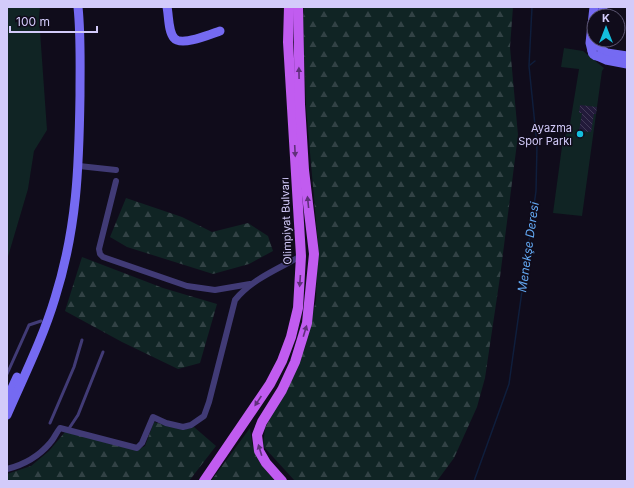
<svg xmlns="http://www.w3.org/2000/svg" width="634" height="488" font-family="Inter,sans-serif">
  <defs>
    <pattern id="forest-firs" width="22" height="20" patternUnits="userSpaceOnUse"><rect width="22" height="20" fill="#102424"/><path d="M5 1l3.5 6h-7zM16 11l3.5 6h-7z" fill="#324245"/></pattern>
    <pattern id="building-back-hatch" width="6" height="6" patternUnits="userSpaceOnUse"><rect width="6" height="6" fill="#221a3a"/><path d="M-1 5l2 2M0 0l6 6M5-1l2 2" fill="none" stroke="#413a57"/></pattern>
  </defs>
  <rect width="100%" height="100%" fill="#100c1b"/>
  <g fill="#102424">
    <path d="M7,7H40L39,17L47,130L34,151L28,189L7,260Z"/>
    <path d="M564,48L583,51L604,68L602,71L582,216L553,213L563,139L569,130L579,69L561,67Z"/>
  </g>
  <g fill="url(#forest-firs)">
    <path d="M304,7H513L510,47L518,135L500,277L485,378L477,407L454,458L437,481H295L263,446L265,428L305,348L316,300L318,244L306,106L303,20Z"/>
    <path d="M126,198L182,217L212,232L248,223L268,236L273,251L249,264L213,274L127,247L110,237Z"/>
    <path d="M82,257L163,288L217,304L200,363L178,369L122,342L65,311Z"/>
    <path d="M154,422L183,430L194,427L216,446L189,481H7V474L31,466L49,451L65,432L137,450L145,446Z"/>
    <path d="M250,428C253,456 257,461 275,481H211Z"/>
  </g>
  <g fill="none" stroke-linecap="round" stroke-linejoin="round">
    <g stroke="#0f1e3c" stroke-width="1.5">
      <path d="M530,65L535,61"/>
      <path d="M474,481L509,384L536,191L537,145L529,66L532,7"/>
    </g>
  </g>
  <path fill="url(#building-back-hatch)" d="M580,105L597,107L596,114H594L591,132L579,131L582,113H579Z"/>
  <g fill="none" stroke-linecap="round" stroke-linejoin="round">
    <g stroke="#413b76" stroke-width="3">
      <path d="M7,374L29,325L41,321"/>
      <path d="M50,423L74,367L82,340"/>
      <path d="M68,430L78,415L103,352"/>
    </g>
    <g stroke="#413b76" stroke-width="6">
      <path d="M79,166L116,170"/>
      <path d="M116,181L99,249L100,254L103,257L187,286L215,290L250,284"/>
      <path d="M7,469C23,465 39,456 50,443C54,439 56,433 60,428L137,448L142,443L153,417L166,423L183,427L191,425L204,416L209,402L235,300C252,279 278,269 301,256"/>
    </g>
    <g stroke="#756af2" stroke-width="9">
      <path d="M167,7C169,16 168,31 174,38C181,47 211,34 220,31"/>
      <path d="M602,16L603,7"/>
      <circle cx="597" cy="51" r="5"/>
      <path d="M602,50L607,53L627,56"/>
      <path d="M592,51L590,43L594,7"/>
      <path d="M597,56L606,60L627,64"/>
      <path d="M7,399L17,377"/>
      <path d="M7,415C24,376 43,338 55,298C77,228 79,167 80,95C80,65 81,36 78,7"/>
    </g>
    <g stroke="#c15cf0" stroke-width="10">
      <path d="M204,481L270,384L282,361L291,337L298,308L301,256L288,42L289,7"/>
      <path d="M282,481L266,463L259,451L257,435L262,422L282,390L295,362L307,323L314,254L304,170L300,104L298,7"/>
    </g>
  </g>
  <defs><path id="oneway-solid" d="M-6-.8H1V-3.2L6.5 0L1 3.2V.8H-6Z"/></defs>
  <g fill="#60307b">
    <use href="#oneway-solid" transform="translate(299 73) rotate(-91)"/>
    <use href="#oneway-solid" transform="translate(295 151) rotate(87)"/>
    <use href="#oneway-solid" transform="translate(308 202) rotate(-96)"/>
    <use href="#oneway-solid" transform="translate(300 281) rotate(94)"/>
    <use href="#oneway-solid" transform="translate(305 331) rotate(-73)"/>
    <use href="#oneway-solid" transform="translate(258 401) rotate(124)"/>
    <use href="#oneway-solid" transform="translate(260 450) rotate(-107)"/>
  </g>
  <circle fill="#14bedd" stroke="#100c1b" stroke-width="1.5" cx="580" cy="134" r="4"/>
  <g text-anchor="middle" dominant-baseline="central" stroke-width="3" stroke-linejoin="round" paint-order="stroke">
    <g font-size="11" fill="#d3cbfa" stroke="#100c1b" text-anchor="end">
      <text x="572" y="128">Ayazma<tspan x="572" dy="13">Spor Parkı</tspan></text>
    </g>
    <g font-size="11" fill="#d3cbfa" stroke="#100c1b">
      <text transform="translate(286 221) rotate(-92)">Olimpiyat Bulvarı</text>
    </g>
    <g font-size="12" font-style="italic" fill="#62a7f1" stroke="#100c1b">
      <text transform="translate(528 247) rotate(-82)">Menekşe Deresi</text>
    </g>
  </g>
  <rect width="634" height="488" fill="none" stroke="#d3cbfa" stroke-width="16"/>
  <g transform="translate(606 28)"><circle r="19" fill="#100c1b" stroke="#5e5874"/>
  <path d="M0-3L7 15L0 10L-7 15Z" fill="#14bedd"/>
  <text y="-6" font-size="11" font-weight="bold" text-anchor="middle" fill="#d3cbfa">K</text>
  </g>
  <path d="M10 26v6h87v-6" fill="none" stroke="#d3cbfa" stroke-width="2"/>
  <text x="16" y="26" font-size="12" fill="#d3cbfa" stroke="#100c1b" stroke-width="3" paint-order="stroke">100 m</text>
</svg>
